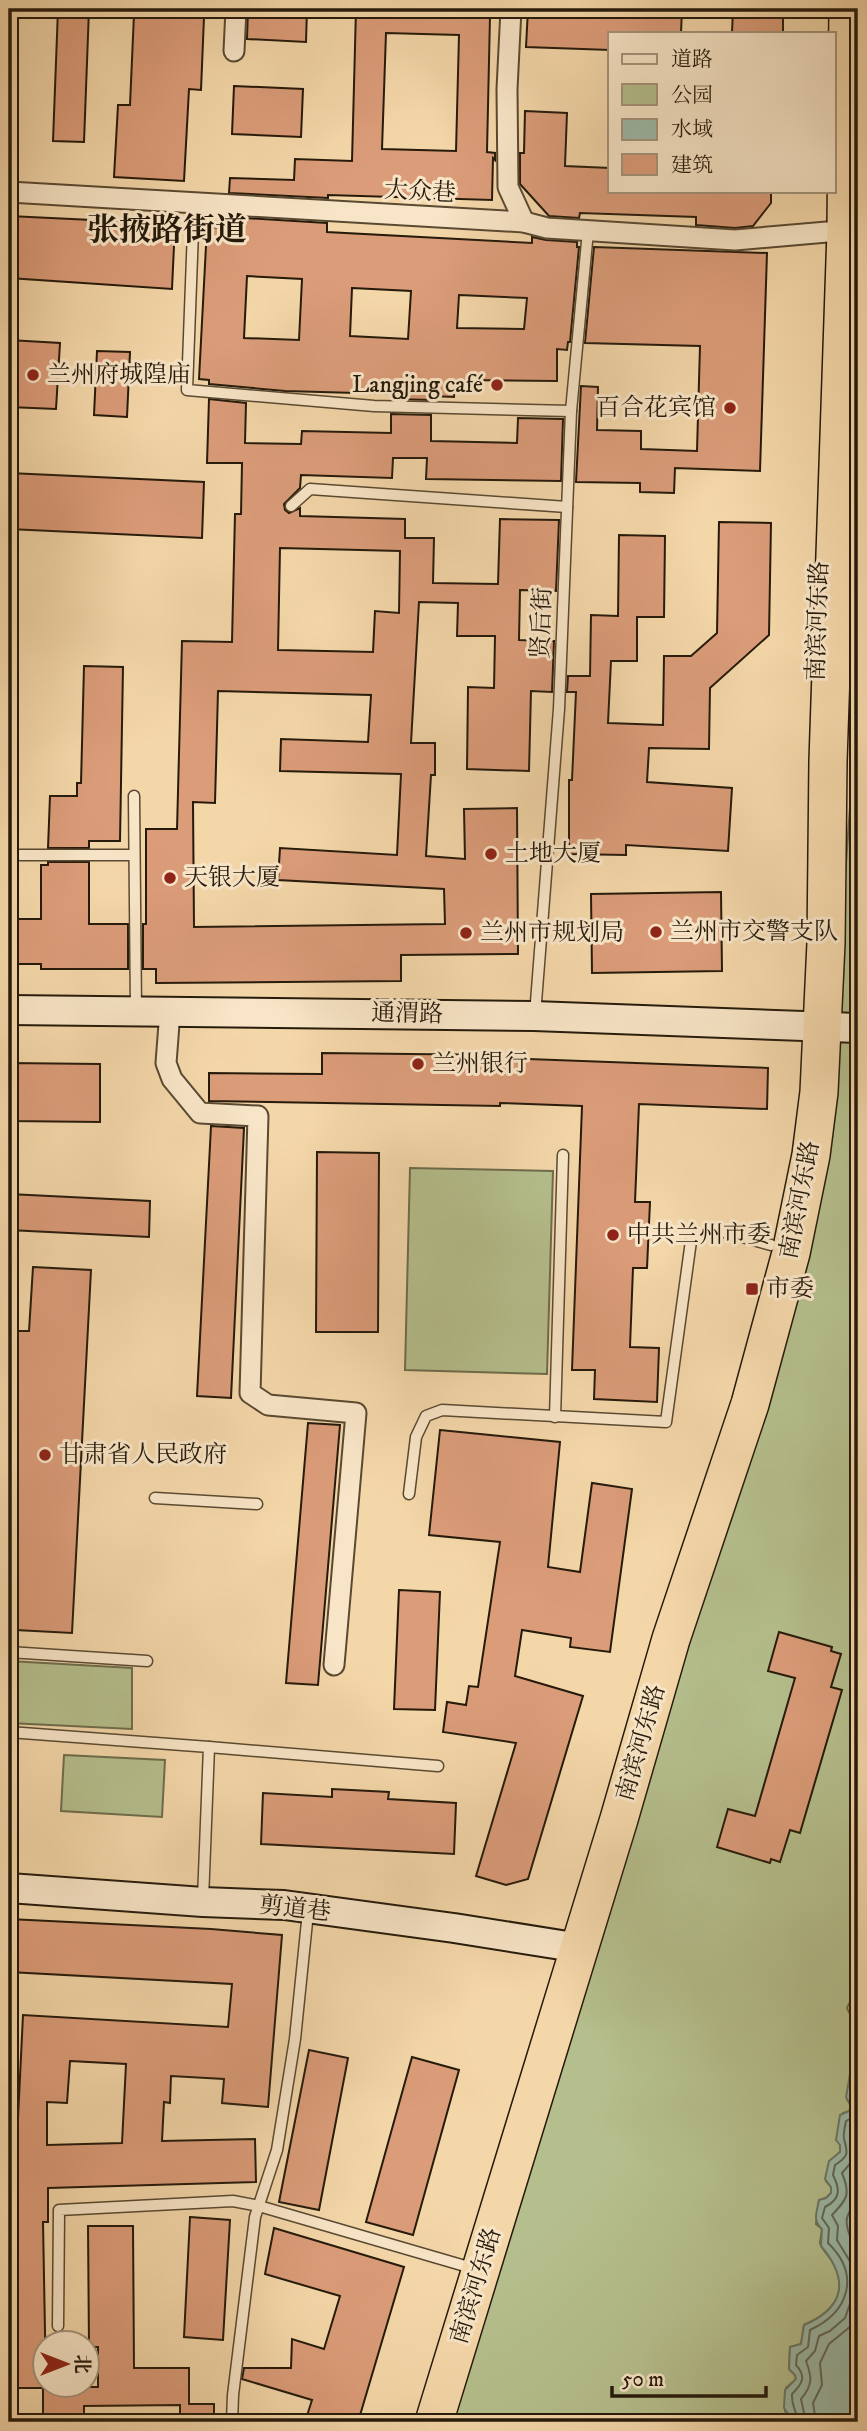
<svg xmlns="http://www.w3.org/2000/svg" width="867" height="2431" font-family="'IM FELL DW Pica','Noto Serif SC',serif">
  <rect width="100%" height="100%" fill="#f4d7a9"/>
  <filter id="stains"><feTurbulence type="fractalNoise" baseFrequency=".00286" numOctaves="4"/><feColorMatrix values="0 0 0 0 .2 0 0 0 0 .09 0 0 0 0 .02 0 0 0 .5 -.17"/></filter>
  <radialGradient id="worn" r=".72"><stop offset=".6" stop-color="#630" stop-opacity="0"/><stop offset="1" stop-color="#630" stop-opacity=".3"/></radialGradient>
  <g fill="#b5bf8d" stroke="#6d6c4c" stroke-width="2">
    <path d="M858,390V1960L854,1994L847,2008L852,2018L858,2016V2033L854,2055L858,2060V2071L851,2073L847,2099L851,2106L850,2111L843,2113L840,2152L835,2157L826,2181L831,2187V2193L826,2198L819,2200L816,2224L822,2229L820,2243C823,2252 831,2257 835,2266C849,2295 830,2314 804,2325L801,2344L790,2347L789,2369L795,2375L796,2379L786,2388L785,2411L790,2416V2422H449L784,1336L836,1003L851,793Z"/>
    <path d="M410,1168L553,1171L547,1374L405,1370Z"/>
    <path d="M9,1661L132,1668V1729L9,1723Z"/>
    <path d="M64,1755L165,1760L162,1817L61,1811Z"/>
  </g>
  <path fill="#9cbaa8" stroke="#6c7a69" stroke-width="2" d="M858,2071V2422H790V2416L784,2408L785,2390L796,2379L795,2375L789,2369L790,2347L801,2344L804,2325C847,2307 848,2278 821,2246L822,2229C812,2220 817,2212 819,2200L826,2198L831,2193V2187L825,2179L829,2161L840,2152V2145L836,2140L840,2115L849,2111L851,2106L846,2097L850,2074Z"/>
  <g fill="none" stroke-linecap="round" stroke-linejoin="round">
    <g stroke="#606a5a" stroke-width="2">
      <path d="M858,2172L855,2176C861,2197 856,2197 848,2215C843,2225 853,2244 858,2253"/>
      <path d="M797,2422C798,2411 791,2408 792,2394C802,2384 807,2377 796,2365L797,2355L808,2347L810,2330C849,2312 861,2275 828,2243L829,2228L822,2218L825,2207C841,2199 840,2189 833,2175L835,2165C849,2156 848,2153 844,2139C843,2134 845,2126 846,2121L855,2116L858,2108C858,2097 850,2089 858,2078"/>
      <path d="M806,2422L801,2399C813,2385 812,2377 806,2361L815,2351L819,2336L830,2331L845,2318L855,2290L851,2263L837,2240L838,2226L832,2215C847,2199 851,2195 842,2173C866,2147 849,2152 854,2127L858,2124"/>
      <path d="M816,2422L813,2403L822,2385L820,2363L829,2344L851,2326L858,2314"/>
    </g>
  </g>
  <g fill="#db9c79" stroke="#251a0b" stroke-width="2" fill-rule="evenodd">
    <path d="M58,9H89L84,142L53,141Z"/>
    <path d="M248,9H307L306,42L247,39Z"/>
    <path d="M356,9H443V15L490,16L487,152L495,153V160L493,158L492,200L328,195V198L229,193L230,178L294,180L295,159L352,161ZM386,33L459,35L456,151L382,149Z"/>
    <path d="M528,9H682L681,33H610V50L526,47Z"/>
    <path d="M733,9H783V33H732Z"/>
    <path d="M134,14L204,17L201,90L189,89L184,181L114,177L118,105H130Z"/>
    <path d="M234,86L303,89L301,137L232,134Z"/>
    <path d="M525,111L567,113L565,166L610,168V191H771V203L753,226L735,228L696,225V217L580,213L579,218L549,216L520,184V153H524Z"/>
    <path d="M9,216L175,224L172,289L9,278Z"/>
    <path d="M228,217L327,223V232L532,243V237L546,240L577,242V247H579L570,342H568L567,350L557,349V381L455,380L454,397L432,396V400L392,399V394L285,391L209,384V380L199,379L207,227L228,228ZM247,276L302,279L299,340L244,338ZM352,288L411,291L408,339L350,336ZM459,295L527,298L524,329L457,328Z"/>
    <path d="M594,247L767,253L760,471L675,468L674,493L640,492V483L576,482L581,386L598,387L597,430L641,431V449L697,451L700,346L585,343Z"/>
    <path d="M9,340L60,343L56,409L9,407Z"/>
    <path d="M97,351L130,352L127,417L94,415Z"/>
    <path d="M209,399L246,403L245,443L301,444L302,431L391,433V414L431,415V441L517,443L518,418L563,419L561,481L426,479L427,458H393L392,478L301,475L300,488L284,504L285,510L289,513L300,508V516L405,519V538H434L433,583L498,584L500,519L559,520L556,591L520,590L519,640L554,641L552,692L531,691L529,771L467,769L468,687L494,688L495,636H457L458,603L419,602L411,743H435V775H431L426,856L465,859L464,809L517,808L518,954L401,955V981L156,983V969H143V924H146V829H177L182,641L232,642L235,514H241L242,463H207ZM280,548L400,551L399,613L375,611L373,652L278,650ZM218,691L371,695L368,742L281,739L280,771L401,774L397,855L280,848L278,880L444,889L445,924L194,927L193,802L215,803Z"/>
    <path d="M9,473L204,482L202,538L9,529Z"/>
    <path d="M719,522L771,523L769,635L710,688L709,749L649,748L647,782L732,788L728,851L626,845V855L569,854V780H572L576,692H567L568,676H590L591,615L618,616L619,535L665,536L664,617H637V661H611L608,723L663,725L664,656H691L717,633Z"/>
    <path d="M84,666L123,667L120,841H89V848H48L50,796H77V783H81Z"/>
    <path d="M48,862H89V924H128V969H41V964H9V919H41V865H48Z"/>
    <path d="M721,892L722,971L592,973L591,894Z"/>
    <path d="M322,1053L501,1055V1058L768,1068L767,1109L639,1104L635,1202H650L647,1268H633L630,1347L659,1348L657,1402L594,1399L595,1370H572L582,1106L500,1103V1106L209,1101V1073L322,1074Z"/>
    <path d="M9,1063L100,1064V1122L9,1121Z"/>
    <path d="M211,1126L244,1128L231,1398L197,1396Z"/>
    <path d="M317,1152L379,1153L378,1332H316Z"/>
    <path d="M9,1194L150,1201L149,1237L9,1230Z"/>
    <path d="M33,1267L91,1270L72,1633L16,1630L18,1576L9,1575L11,1488H9V1422L12,1423L17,1331H29Z"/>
    <path d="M308,1423L340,1425L318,1685L286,1683Z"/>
    <path d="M440,1430L560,1442L548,1567L580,1572L592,1483L632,1489L610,1652L570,1647L571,1638L522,1630L515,1676L583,1696L528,1879L506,1885L476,1876L516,1743L443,1732L447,1702L466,1705L469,1686L478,1687L500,1542L429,1535Z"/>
    <path d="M399,1590L440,1592L435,1710L394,1709Z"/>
    <path d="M779,1632L832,1647L831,1651L841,1654L831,1687L842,1690L800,1833L790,1830L780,1862L771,1859L770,1863L717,1847L728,1809L755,1816L795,1678L768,1671Z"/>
    <path d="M332,1789L389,1792L388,1799L456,1803L454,1854L261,1844L263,1793L332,1797Z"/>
    <path d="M9,1919L211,1929L282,1935L268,2107L222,2103L224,2079L171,2076L170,2103L164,2102L162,2141L255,2139L256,2182L48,2188V2222H43L46,2387H98V2347H89L88,2226H133L134,2368H189V2404H214V2422H180V2405L84,2406V2422H43V2388H9V2118H18L23,2015L228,2027L232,1984L9,1972ZM70,2061L126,2064L122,2143L47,2145V2102L67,2103Z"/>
    <path d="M309,2050L348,2058L319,2210L279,2202Z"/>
    <path d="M412,2057L459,2070L413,2235L366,2222Z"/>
    <path d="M190,2217L230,2220L223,2340L184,2337Z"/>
    <path d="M274,2228L404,2267L358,2422H305L312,2400L242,2379L244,2368H291L292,2339L324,2349L340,2296L265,2274Z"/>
  </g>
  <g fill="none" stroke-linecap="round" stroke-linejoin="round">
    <g stroke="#594932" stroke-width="13">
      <g id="lane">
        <path d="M194,204L187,390L374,406L571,411"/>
        <path d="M291,506L310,489L567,507"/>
        <path d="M134,796L136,1011"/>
        <path d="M20,855H134"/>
        <path d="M535,1015L559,709L571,411L588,231"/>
        <path d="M555,1417L563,1155"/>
        <path d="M409,1494L416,1437L426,1416L442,1410L666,1422L691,1241L710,1228L771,1245"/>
        <path d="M155,1498L257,1504"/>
        <path d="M9,1652L147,1661"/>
        <path d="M9,1732L209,1747L203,1899"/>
        <path d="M209,1747L438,1766"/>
        <path d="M58,2326L59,2210L233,2201L259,2206L465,2266"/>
        <path d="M232,2422L233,2395L255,2217L277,2150L295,2039L308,1912"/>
      </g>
    </g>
    <g stroke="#594932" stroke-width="23">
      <g id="street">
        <path d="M511,9L507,89L508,187L524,222"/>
        <path d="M234,51L236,9"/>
        <path d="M9,192L524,222L547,228L735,240L827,232"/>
        <path d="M170,1011L166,1063L172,1079L200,1113L258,1116L250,1393L268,1405L356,1413L334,1665"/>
      </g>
    </g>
    <g stroke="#251a0b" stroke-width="32">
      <g id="secondary">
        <path d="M9,1010L534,1016L858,1028"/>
        <path d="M9,1888L203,1902L284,1905L454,1928L580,1948"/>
      </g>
    </g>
    <g stroke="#251a0b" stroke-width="40">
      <path id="highway" d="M434,2422L619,1819L671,1639L750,1404L791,1253L811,1155L819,1092L826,943L828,761L846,231L848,9"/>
    </g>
    <use href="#lane" stroke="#f8e5c7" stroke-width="10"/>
    <use href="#street" stroke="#f8e5c7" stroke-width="19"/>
    <use href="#secondary" stroke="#f8e5c7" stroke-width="28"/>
    <use href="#highway" stroke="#f4d7a9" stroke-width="37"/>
  </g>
  <g fill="#8f2418" stroke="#f8e5c7" stroke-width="2.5">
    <circle cx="33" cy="375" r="7"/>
    <circle cx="497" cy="385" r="7"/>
    <circle cx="730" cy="408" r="7"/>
    <circle cx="491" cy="854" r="7"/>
    <circle cx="170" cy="878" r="7"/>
    <circle cx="656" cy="932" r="7"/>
    <circle cx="466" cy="933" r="7"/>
    <circle cx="418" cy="1064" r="7"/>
    <circle cx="613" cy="1235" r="7"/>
    <rect x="745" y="1282" width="14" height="14" rx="3.5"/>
    <circle cx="45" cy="1455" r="7"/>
  </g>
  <g text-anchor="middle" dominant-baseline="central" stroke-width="6" stroke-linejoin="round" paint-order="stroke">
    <g font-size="24" fill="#251a0b" stroke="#f8e5c7">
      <text transform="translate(420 192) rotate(3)">大众巷</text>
      <text transform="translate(818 621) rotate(-88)">南滨河东路</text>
      <text transform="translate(542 623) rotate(-88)">贤后街</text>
      <text transform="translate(407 1014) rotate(1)">通渭路</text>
      <text transform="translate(800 1200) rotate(-79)">南滨河东路</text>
      <text transform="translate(641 1743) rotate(-74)">南滨河东路</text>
      <text transform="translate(295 1909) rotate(6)">剪道巷</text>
      <text transform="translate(476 2286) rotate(-73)">南滨河东路</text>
    </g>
    <g font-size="24" fill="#251a0b" stroke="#f8e5c7" text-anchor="start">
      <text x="47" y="375">兰州府城隍庙</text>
      <text x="483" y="385" text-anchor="end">Langjing café</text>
      <text x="716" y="408" text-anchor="end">百合花宾馆</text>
      <text x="505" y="854">土地大厦</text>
      <text x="184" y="878">天银大厦</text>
      <text x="670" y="932">兰州市交警支队</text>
      <text x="480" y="933">兰州市规划局</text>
      <text x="432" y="1064">兰州银行</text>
      <text x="627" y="1235">中共兰州市委</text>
      <text x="766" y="1289">市委</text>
      <text x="59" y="1455">甘肃省人民政府</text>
    </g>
    <g font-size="32" font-weight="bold" fill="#251a0b" stroke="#f8e5c7">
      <text x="167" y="231">张掖路街道</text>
    </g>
  </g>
  <rect width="867" height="2431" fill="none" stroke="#f4d7a9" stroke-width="35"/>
  <rect x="10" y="10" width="846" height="2410" fill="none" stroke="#251a0b" stroke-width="3.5"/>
  <rect x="18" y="18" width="832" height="2396" fill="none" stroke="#251a0b" stroke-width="2"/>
  <rect x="608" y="32" width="228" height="161" fill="#f8e5c7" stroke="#a4947c" stroke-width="2"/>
  <rect x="622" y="54" width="35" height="10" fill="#f8e5c7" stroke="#a4947c" stroke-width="2"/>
  <text x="671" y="66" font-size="21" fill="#251a0b">道路</text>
  <rect x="622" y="84" width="35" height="21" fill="#b5bf8d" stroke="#a4947c" stroke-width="2"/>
  <text x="671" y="102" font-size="21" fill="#251a0b">公园</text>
  <rect x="622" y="119" width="35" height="21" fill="#9cbaa8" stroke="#a4947c" stroke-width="2"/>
  <text x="671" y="136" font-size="21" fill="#251a0b">水域</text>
  <rect x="622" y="154" width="35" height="21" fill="#db9c79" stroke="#a4947c" stroke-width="2"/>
  <text x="671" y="172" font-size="21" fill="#251a0b">建筑</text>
  <g transform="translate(66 2364) rotate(90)"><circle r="33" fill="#f8e5c7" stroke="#a4947c" stroke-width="2"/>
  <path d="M0-5L12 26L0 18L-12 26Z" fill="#8f2418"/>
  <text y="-10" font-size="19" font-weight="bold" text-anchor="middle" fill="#251a0b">北</text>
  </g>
  <path d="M612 2386v10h154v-10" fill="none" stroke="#251a0b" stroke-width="3.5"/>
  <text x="622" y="2386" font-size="21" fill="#251a0b" stroke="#f8e5c7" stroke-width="5" paint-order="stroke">50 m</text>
  <rect width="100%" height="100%" filter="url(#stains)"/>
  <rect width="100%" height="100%" fill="url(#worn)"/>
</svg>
